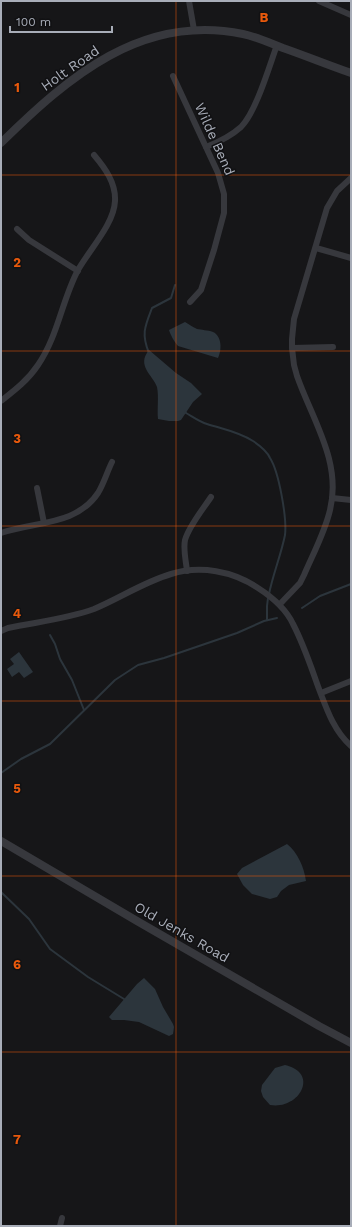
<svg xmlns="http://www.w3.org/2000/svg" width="352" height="1227" font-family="'Work Sans',sans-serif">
  <rect width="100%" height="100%" fill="#161618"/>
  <g fill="#2c353c">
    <path d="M185,322C189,324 192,327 197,329C201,330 208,330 213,332C222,336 222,350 218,358L178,346C175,343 170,334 169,330Z"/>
    <path d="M149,350L176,373L191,383L202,394L193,402L181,420L178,421H169L158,419C157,409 159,397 157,387C153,375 136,366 149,350Z"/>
    <path d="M19,652L33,672L24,678L19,672L12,677L7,669L14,664L10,659Z"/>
    <path d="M287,844C298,853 304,867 306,881L289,885L281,891L277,897L270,899L252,894L243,885L237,874L242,868Z"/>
    <path d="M144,978L155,989L163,1007L173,1024L174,1027L173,1034L169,1036L139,1022L124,1020H112L109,1017L137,984Z"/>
    <path d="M285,1065C320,1073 299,1110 270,1105L263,1097L261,1091L262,1085L275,1068Z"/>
  </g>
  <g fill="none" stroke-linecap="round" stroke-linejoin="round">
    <g stroke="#2c353c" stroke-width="2">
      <path d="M149,353C141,334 145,326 152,308L171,298L175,285"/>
      <path d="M185,411L186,413C193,417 200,422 207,424C223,429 239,432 253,441C259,445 267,451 270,458C279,472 287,518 285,535C281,555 273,574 269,594"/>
      <path d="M302,608L320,596L351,584"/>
      <path d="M267,620V606L268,598"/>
      <path d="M50,635L55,644L60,659L72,680L84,710"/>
      <path d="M1,773L21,759L50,744L115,680L138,665L164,658L237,633L264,621L277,618"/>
      <path d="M1,892L29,919L50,949L88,977L124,999"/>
    </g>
    <g stroke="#37383d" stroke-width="6">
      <path d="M189,1L194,30"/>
      <path d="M319,1L351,15"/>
      <path d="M173,76L218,173L224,194V213L214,250L201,290L190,302"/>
      <path d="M206,147C219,142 231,136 241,127C256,112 269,67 277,45"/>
      <path d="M17,229L29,240L78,271"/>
      <path d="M316,248L351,258"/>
      <path d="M292,348L333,347"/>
      <path d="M1,401C15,390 28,380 38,365C58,336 62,300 78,270C90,249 114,224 115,201C116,183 105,168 94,155"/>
      <path d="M37,488L44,523"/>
      <path d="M332,498L351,500"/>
      <path d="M1,533C35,521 76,526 98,493C104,483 107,472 112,462"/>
      <path d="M187,571C186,561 183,550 185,540C189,526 203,509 211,497"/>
      <path d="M280,604L300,583L304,575C313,554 325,532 330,510C342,462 312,419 297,376L294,365L292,348V339L294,319L327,208L337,191L351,178"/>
      <path d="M1,631L8,628C36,622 67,619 94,609C120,598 144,582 171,574C200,565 233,571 258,588C272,597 286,609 293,624C304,645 311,667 319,689C327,710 334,731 351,746"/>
      <path d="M321,693L351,681"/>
      <path d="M60,1226L62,1218"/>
    </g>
    <g stroke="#37383d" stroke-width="8">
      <path d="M1,143C68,77 142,13 243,34C257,37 270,43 283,48C306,56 328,65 351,73"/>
      <path d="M1,841L137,921L319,1026L351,1043"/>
    </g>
  </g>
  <path fill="none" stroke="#e8590c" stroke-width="1" stroke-opacity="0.55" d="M176,1V1226M1,175H351M1,351H351M1,526H351M1,701H351M1,876H351M1,1052H351"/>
  <g text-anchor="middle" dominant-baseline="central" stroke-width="3" stroke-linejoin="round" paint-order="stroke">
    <g font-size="14" fill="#a8adb8" stroke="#111113">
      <text transform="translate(70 68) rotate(-35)">Holt Road</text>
      <text transform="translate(215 139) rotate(66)">Wilde Bend</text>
      <text transform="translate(182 932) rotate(30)">Old Jenks Road</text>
    </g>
  </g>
  <g font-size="13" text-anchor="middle" font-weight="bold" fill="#e8590c" stroke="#111113" stroke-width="3" stroke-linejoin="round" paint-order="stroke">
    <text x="264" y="22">B</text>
    <text x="17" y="92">1</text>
    <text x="17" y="267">2</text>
    <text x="17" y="443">3</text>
    <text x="17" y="618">4</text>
    <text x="17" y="793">5</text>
    <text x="17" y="969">6</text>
    <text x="17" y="1144">7</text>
  </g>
  <rect width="352" height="1227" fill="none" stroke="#a8adb8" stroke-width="4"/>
  <path d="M10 26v6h102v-6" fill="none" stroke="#a8adb8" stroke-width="2"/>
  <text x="16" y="26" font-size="12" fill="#a8adb8" stroke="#111113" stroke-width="3" paint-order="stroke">100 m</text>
</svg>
